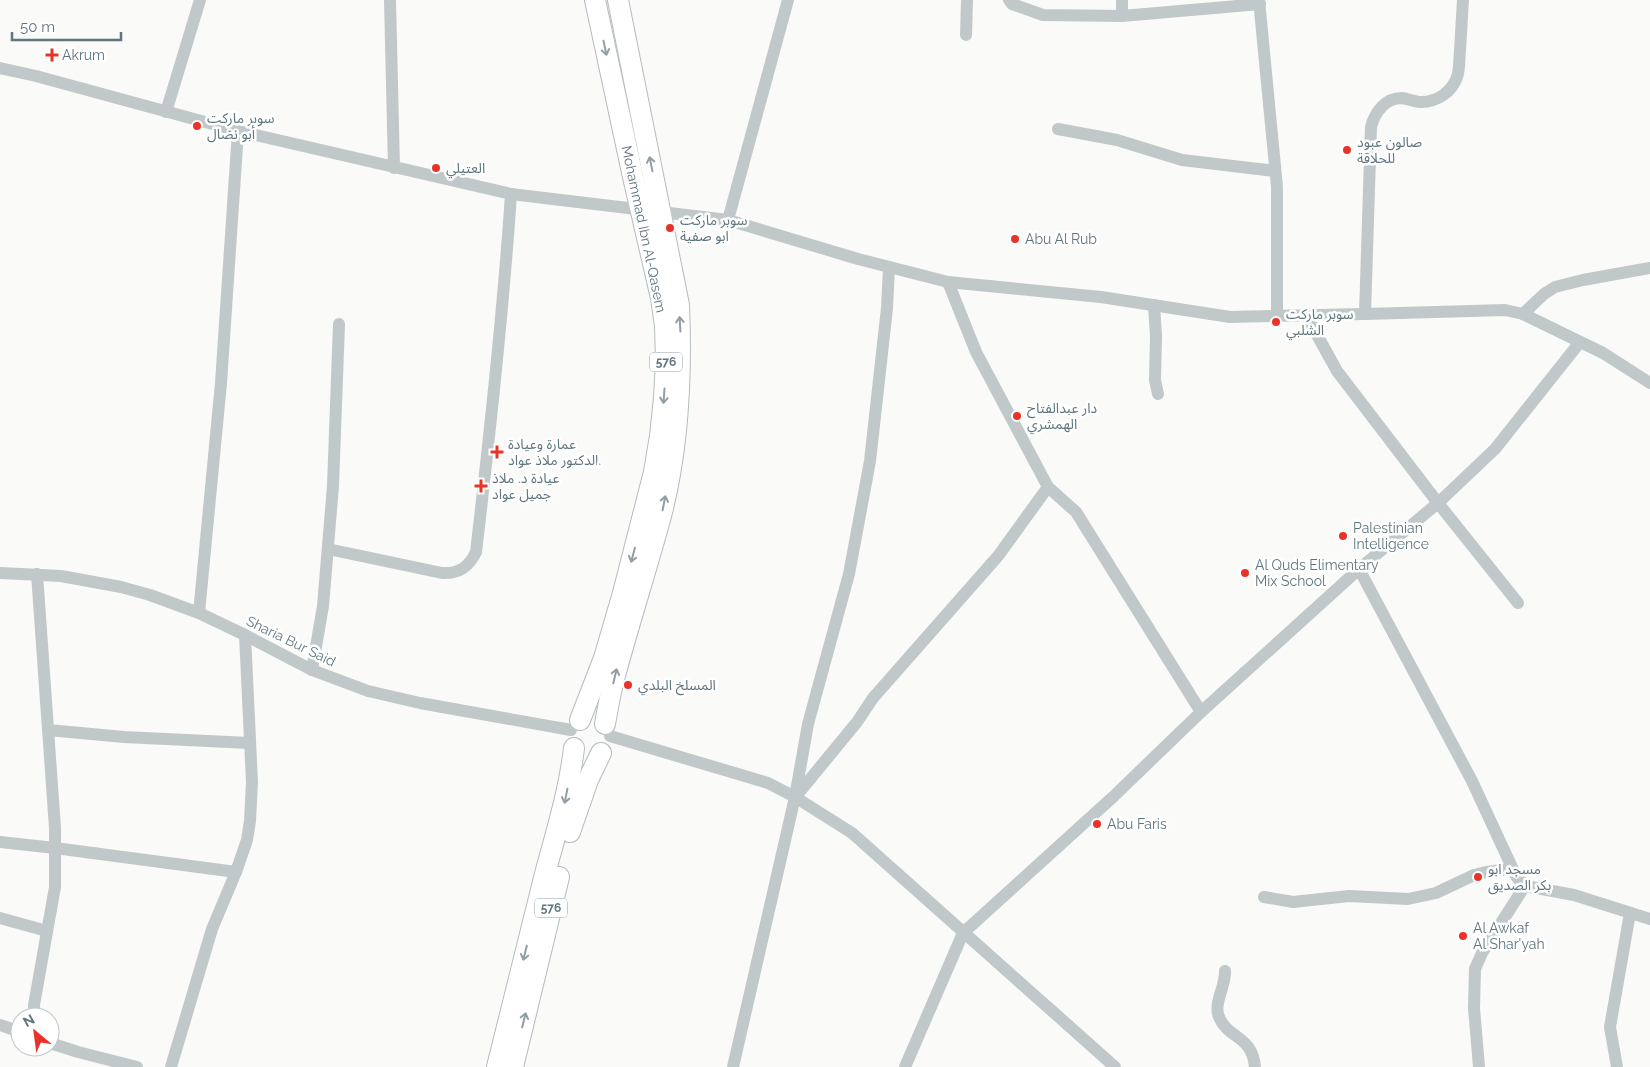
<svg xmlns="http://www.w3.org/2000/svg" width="1650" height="1067" font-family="Raleway,'Noto Sans Arabic',sans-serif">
  <rect width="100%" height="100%" fill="#fafaf8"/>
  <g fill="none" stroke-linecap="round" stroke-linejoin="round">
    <g stroke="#b4bcbe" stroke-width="22">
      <g id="primary">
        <path d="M580,720L604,658L623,593L654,472L660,436L664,398L666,361L665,326L661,298L633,177L595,0"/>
        <path d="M605,724C608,707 611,689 616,672C630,620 647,568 661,516C679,447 682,376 679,305L618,0"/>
        <path d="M570,832L588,780L601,753"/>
        <path d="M497,1067C513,1003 529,939 545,874C556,832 569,792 574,748"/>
        <path d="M513,1067L559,877"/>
      </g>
    </g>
    <g stroke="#c1c8ca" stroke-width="12">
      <path d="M390,0L394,168"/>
      <path d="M1009,0L1012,4L1043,15L1122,16L1260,4"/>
      <path d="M1122,0V16"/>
      <path d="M1259,0L1277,187V316"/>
      <path d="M966,35L967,0"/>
      <path d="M0,68L36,76L238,131L511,194L728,220L858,259L948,282L1101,297L1230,317L1365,314L1505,310L1523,314L1603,353L1650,383"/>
      <path d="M166,112L200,0"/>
      <path d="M1058,129L1117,140L1182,160L1275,171"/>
      <path d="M728,220L788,0"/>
      <path d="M948,282L976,352L1048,487L1076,512L1201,712"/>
      <path d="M1154,305L1156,336L1155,380L1158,394"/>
      <path d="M1365,314L1371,127C1375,112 1385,98 1402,98C1409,99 1415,102 1421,102C1437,102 1452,92 1457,77C1460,69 1459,59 1460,50C1461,34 1462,17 1463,0"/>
      <path d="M1523,314L1544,294L1555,287L1583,280L1650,268"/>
      <path d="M1306,315L1337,371L1438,503L1518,603"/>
      <path d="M328,549L442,573C459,574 469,567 476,552C490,433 503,314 511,194"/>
      <path d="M1359,569L1472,781L1516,876L1520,881L1531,887L1574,895L1650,919"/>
      <path d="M0,573L61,576L121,587L150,595L199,613L245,635L312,670L368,691L420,703L571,730"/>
      <path d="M199,613L221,383L238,131"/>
      <path d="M312,670L323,606L333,486L339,324"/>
      <path d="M48,730L124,737L249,743"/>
      <path d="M610,736L768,783L795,797L852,833L1115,1067"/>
      <path d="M797,795L857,722L873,698L998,556L1048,487"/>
      <path d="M0,842L55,848L236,872"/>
      <path d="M1264,897L1293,902L1349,896L1408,899L1436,893L1474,875L1486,872L1511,869"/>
      <path d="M0,918L47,931"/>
      <path d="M1225,971C1226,986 1213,1003 1219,1017C1228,1039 1252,1035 1255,1067"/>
      <path d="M35,1017L34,1005L55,887V828L37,574"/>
      <path d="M0,1025L20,1032"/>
      <path d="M50,1043L78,1052L137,1067"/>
      <path d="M171,1067L212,929L236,872L247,840L250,821L252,782L245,635"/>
      <path d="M733,1067L795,797L808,724L849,574L870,461L887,308L889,267"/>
      <path d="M905,1067L963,933L1114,796L1201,712L1359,569L1438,503L1495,449L1580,342"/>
      <path d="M1479,1067L1474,1008L1475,969L1482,953L1526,884"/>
      <path d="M1617,1067L1610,1027L1630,913"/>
    </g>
    <use href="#primary" stroke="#fff" stroke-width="20"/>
  </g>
  <defs><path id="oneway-shaft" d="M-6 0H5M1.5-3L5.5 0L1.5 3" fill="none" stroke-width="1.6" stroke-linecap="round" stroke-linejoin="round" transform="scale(1.25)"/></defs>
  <g stroke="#8f9fa5">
    <use href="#oneway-shaft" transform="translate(605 48) rotate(78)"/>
    <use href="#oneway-shaft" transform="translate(651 164) rotate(-101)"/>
    <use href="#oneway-shaft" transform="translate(680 324) rotate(-93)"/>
    <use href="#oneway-shaft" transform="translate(664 396) rotate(94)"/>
    <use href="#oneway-shaft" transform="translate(664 503) rotate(-79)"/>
    <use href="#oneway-shaft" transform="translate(633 555) rotate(105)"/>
    <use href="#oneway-shaft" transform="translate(615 676) rotate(-77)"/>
    <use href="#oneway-shaft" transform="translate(566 796) rotate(101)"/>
    <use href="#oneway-shaft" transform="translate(525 953) rotate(104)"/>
    <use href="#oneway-shaft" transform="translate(524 1020) rotate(-76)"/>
  </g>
  <g fill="#ea3328" stroke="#fff" stroke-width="2">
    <path d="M49.5 47.5h5v5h5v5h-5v5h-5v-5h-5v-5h5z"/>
    <circle cx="197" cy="126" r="5"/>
    <circle cx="1347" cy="150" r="5"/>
    <circle cx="436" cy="168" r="5"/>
    <circle cx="670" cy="228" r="5"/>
    <circle cx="1015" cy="239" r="5"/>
    <circle cx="1276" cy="322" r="5"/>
    <circle cx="1017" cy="416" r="5"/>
    <path d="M494.5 444.5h5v5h5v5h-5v5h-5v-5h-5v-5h5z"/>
    <path d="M478.5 478.5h5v5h5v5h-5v5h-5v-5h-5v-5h5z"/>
    <circle cx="1343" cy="536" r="5"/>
    <circle cx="1245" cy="573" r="5"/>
    <circle cx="628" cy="685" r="5"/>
    <circle cx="1097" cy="824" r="5"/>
    <circle cx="1478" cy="877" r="5"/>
    <circle cx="1463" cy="936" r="5"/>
  </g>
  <g text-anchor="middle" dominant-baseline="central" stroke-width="5" stroke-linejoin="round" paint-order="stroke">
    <g fill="#fff" stroke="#8f9fa5" stroke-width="1">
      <rect x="650" y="352.5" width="32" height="19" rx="4"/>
      <rect x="535" y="898.5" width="32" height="19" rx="4"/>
    </g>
    <g font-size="12" font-weight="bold" fill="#5f767e">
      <text x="666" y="362">576</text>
      <text x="551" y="908">576</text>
    </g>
    <g font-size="14" fill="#5f767e" stroke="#fff" text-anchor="start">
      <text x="62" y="55">Akrum</text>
      <text x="207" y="118">سوبر ماركت<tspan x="207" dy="16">أبو نضال</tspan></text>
      <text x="1357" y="142">صالون عبود<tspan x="1357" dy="16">للحلاقة</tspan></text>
      <text x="446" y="168">العتيلي</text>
      <text x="680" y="220">سوبر ماركت<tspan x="680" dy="16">ابو صفية</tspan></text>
      <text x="1025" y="239">Abu Al Rub</text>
      <text x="1286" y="314">سوبر ماركت<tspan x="1286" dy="16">الشلبي</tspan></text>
      <text x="1027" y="408">دار عبدالفتاح<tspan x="1027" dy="16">الهمشري</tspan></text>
      <text x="508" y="444">عمارة وعيادة<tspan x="508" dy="16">الدكتور ملاذ عواد.</tspan></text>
      <text x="492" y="478">عيادة د. ملاذ<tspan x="492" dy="16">جميل عواد</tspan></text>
      <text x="1353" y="528">Palestinian<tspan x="1353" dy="16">Intelligence</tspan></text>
      <text x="1255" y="565">Al Quds Elimentary<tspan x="1255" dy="16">Mix School</tspan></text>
      <text x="638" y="685">المسلخ البلدي</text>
      <text x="1107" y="824">Abu Faris</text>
      <text x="1488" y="869">مسجد ابو<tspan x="1488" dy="16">بكر الصديق</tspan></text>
      <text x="1473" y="928">Al Awkaf<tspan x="1473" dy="16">Al Shar'yah</tspan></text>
    </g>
    <g font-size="14" fill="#5f767e" stroke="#fff">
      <text transform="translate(644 229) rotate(78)">Mohammad Ibn Al-Qasem</text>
      <text transform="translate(291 641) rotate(26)">Sharia Bur Said</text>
    </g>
  </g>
  <g transform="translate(35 1032) rotate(331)"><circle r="24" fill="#ffffff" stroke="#bfc8cb"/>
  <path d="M0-4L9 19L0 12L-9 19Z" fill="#ea3328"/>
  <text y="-8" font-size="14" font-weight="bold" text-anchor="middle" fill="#5f767e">N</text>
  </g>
  <path d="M12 32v8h109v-8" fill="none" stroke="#5f767e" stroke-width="2.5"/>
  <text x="20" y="32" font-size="15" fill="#5f767e" stroke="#ffffff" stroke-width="4" paint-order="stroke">50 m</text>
</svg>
